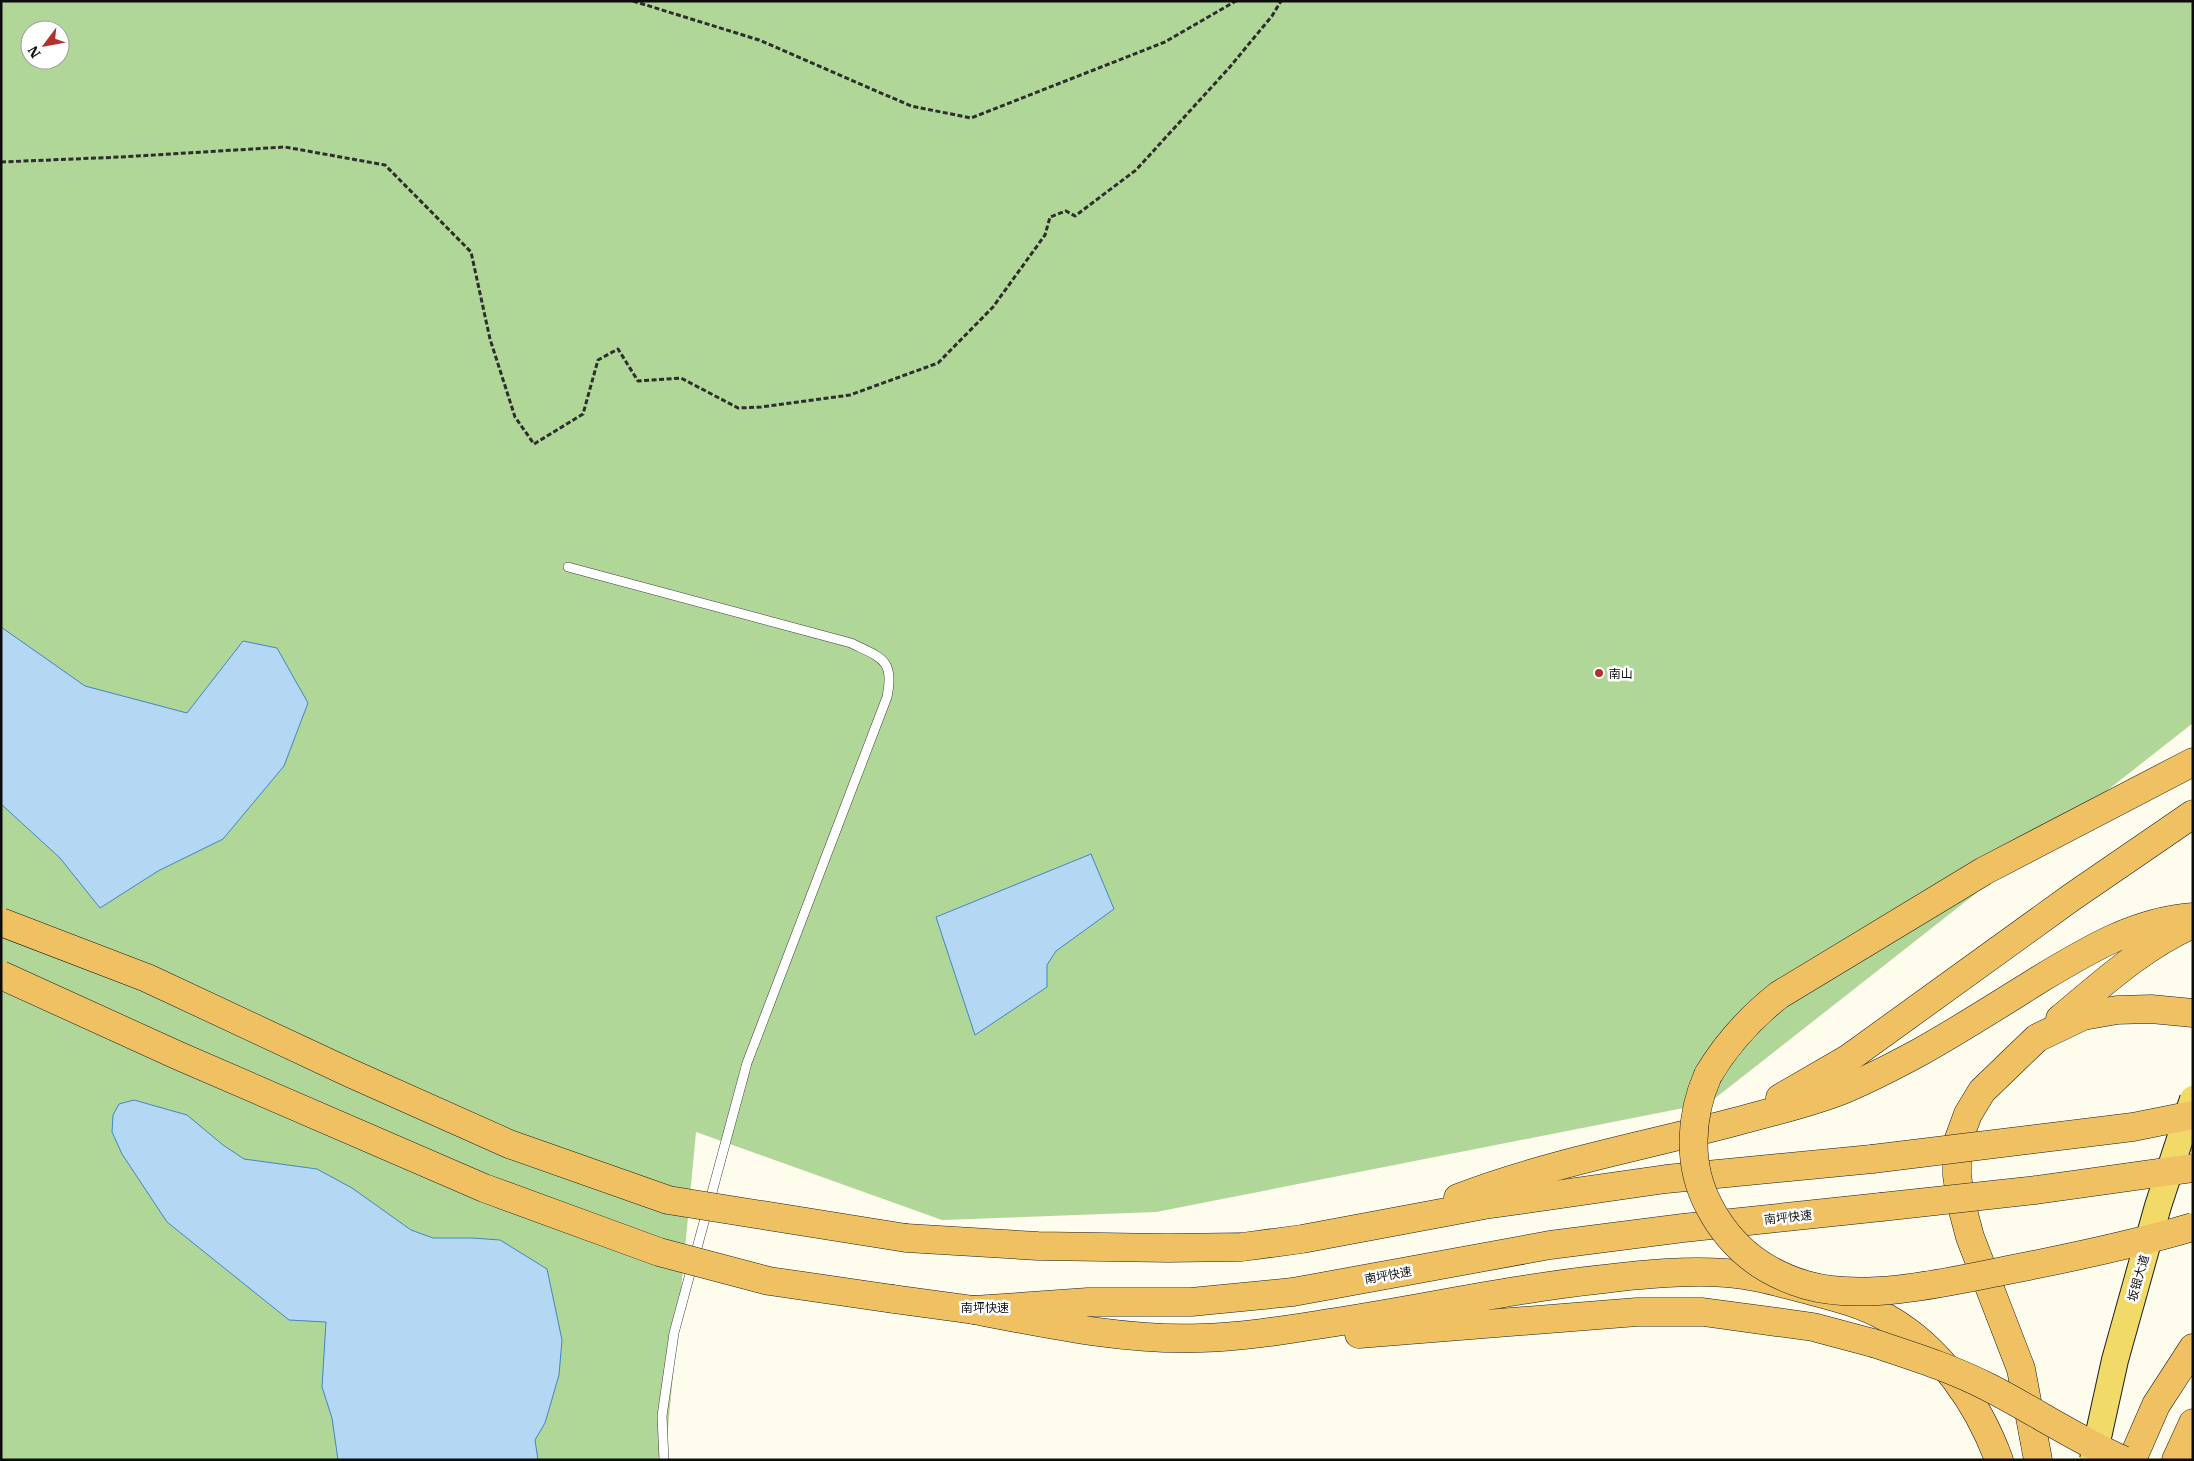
<svg xmlns="http://www.w3.org/2000/svg" width="2194" height="1461" font-family="'IBM Plex Serif','Noto Sans SC',serif">
  <rect width="100%" height="100%" fill="#fefced"/>
  <path fill="#b0d698" fill-rule="evenodd" d="M1,1H2193V723L1709,1103L1156,1212L942,1220L696,1132L665,1460H1ZM30,30H60V60H30Z"/>
  <g fill="#b4d7f3" stroke="#3f87c6">
    <path d="M1,627L85,686L187,713L243,641L277,648L308,703L284,766L223,839L158,871L100,908L60,858L1,804Z"/>
    <path d="M1091,854L1114,909L1056,951L1047,965V987L975,1035L936,917Z"/>
    <path d="M134,1100L187,1115L223,1145L244,1159L317,1169L352,1188L411,1230L433,1238H472L500,1240L547,1269L562,1340L559,1375L545,1423L535,1440L538,1460H338L332,1418L322,1387L326,1322L289,1320L167,1222L122,1154L112,1132L113,1115L119,1104Z"/>
  </g>
  <g fill="none" stroke-linecap="round" stroke-linejoin="round">
    <g stroke="#3f3f3f" stroke-width="10">
      <path id="service" d="M568,567L851,643C881,658 895,659 887,697L747,1063L674,1333L662,1416L664,1460"/>
    </g>
    <g stroke="#1d1d1d" stroke-width="29">
      <g id="trunk">
        <path d="M2060,1019C2101,985 2143,946 2193,924"/>
        <path d="M1708,1075C1727,1043 1750,1018 1779,995L1984,871L2193,762"/>
        <path d="M1780,1098L1849,1058L2072,897L2193,814"/>
        <path d="M1458,1198C1549,1163 1645,1146 1738,1121C1774,1111 1811,1103 1845,1089C1871,1078 1896,1065 1920,1052C1961,1029 2000,1004 2040,979C2088,950 2136,921 2193,917"/>
        <path d="M906,1238L1038,1246L1168,1248L1242,1247L1302,1239L1484,1205L1666,1179L1872,1159"/>
        <path d="M893,1299L974,1310L1088,1302H1191L1293,1292L1550,1245L1683,1228L1881,1207"/>
        <path d="M974,1310C1048,1324 1125,1341 1201,1338C1240,1337 1279,1331 1317,1325C1413,1311 1508,1289 1604,1279C1645,1274 1686,1270 1726,1273C1754,1275 1781,1283 1808,1290C1835,1297 1863,1304 1887,1318C1940,1348 1978,1403 1999,1460"/>
        <path d="M1359,1334L1637,1312H1703L1813,1327L1873,1343"/>
        <path d="M2038,1460L2021,1369L1970,1237L1961,1203L1957,1175V1144L1968,1114L1982,1091L2037,1038L2083,1016L2117,1010L2151,1009L2193,1013"/>
        <path d="M2132,1460L2156,1405L2193,1348"/>
        <path d="M2176,1460L2193,1423"/>
      </g>
    </g>
    <g stroke="#2e2e2e" stroke-width="3" stroke-dasharray="5 2.5" stroke-linecap="butt">
      <path d="M633,1L759,40L911,106L971,118L1165,42L1236,1"/>
      <path d="M1,162L121,157L285,147L385,165L471,252L490,339L515,417L534,444L583,414L598,360L618,349L638,381L681,378L738,408L761,407L850,395L938,363L993,307L1045,235L1050,217L1066,211L1075,216L1136,170L1229,68L1272,16L1281,1"/>
    </g>
    <use href="#service" stroke="#fff" stroke-width="9"/>
    <use href="#trunk" stroke="#f0c162" stroke-width="28"/>
    <g stroke="#1d1d1d" stroke-width="28" stroke-linecap="butt">
      <path id="primary-bridge" d="M2093,1460L2115,1360L2158,1206L2193,1099"/>
    </g>
    <g stroke="#1d1d1d" stroke-width="29" stroke-linecap="butt">
      <g id="trunk-bridge">
        <path d="M1,922L147,978L350,1073L509,1144L668,1200L906,1238"/>
        <path d="M1,975L179,1056L484,1188L659,1252L769,1281L893,1299"/>
        <path d="M1708,1075C1690,1116 1687,1165 1709,1206C1730,1247 1762,1272 1806,1285C1864,1302 1949,1282 2008,1270C2070,1258 2132,1245 2193,1227"/>
        <path d="M1872,1159L2133,1127L2193,1115"/>
        <path d="M1881,1207L2036,1190L2193,1168"/>
        <path d="M1873,1343C1912,1356 1951,1368 1988,1387C2033,1410 2076,1439 2123,1460"/>
      </g>
    </g>
    <use href="#primary-bridge" stroke="#f2da69" stroke-width="26"/>
    <use href="#trunk-bridge" stroke="#f0c162" stroke-width="28"/>
  </g>
  <circle fill="#b52f2c" stroke="#fff" stroke-width="2" cx="1599" cy="673" r="5"/>
  <g text-anchor="middle" dominant-baseline="central" stroke-width="5" stroke-linejoin="round" paint-order="stroke">
    <g font-size="12" fill="#0c0c0c" stroke="#fff" text-anchor="start">
      <text x="1609" y="673">南山</text>
    </g>
    <g font-size="12" fill="#0c0c0c" stroke="#fff">
      <text transform="translate(1788 1217) rotate(-6)">南坪快速</text>
      <text transform="translate(1388 1275) rotate(-10)">南坪快速</text>
      <text transform="translate(2138 1278) rotate(-74)">坂银大道</text>
      <text x="985" y="1307">南坪快速</text>
    </g>
  </g>
  <rect width="2194" height="1461" fill="none" stroke="#0c0c0c" stroke-width="5"/>
  <g transform="translate(45 45) rotate(238)"><circle r="24" fill="#ffffff" stroke="#9e9e9e"/>
  <path d="M0-4L9 19L0 12L-9 19Z" fill="#b52f2c"/>
  <text y="-8" font-size="14" font-weight="bold" text-anchor="middle" fill="#0c0c0c">N</text>
  </g>
</svg>
